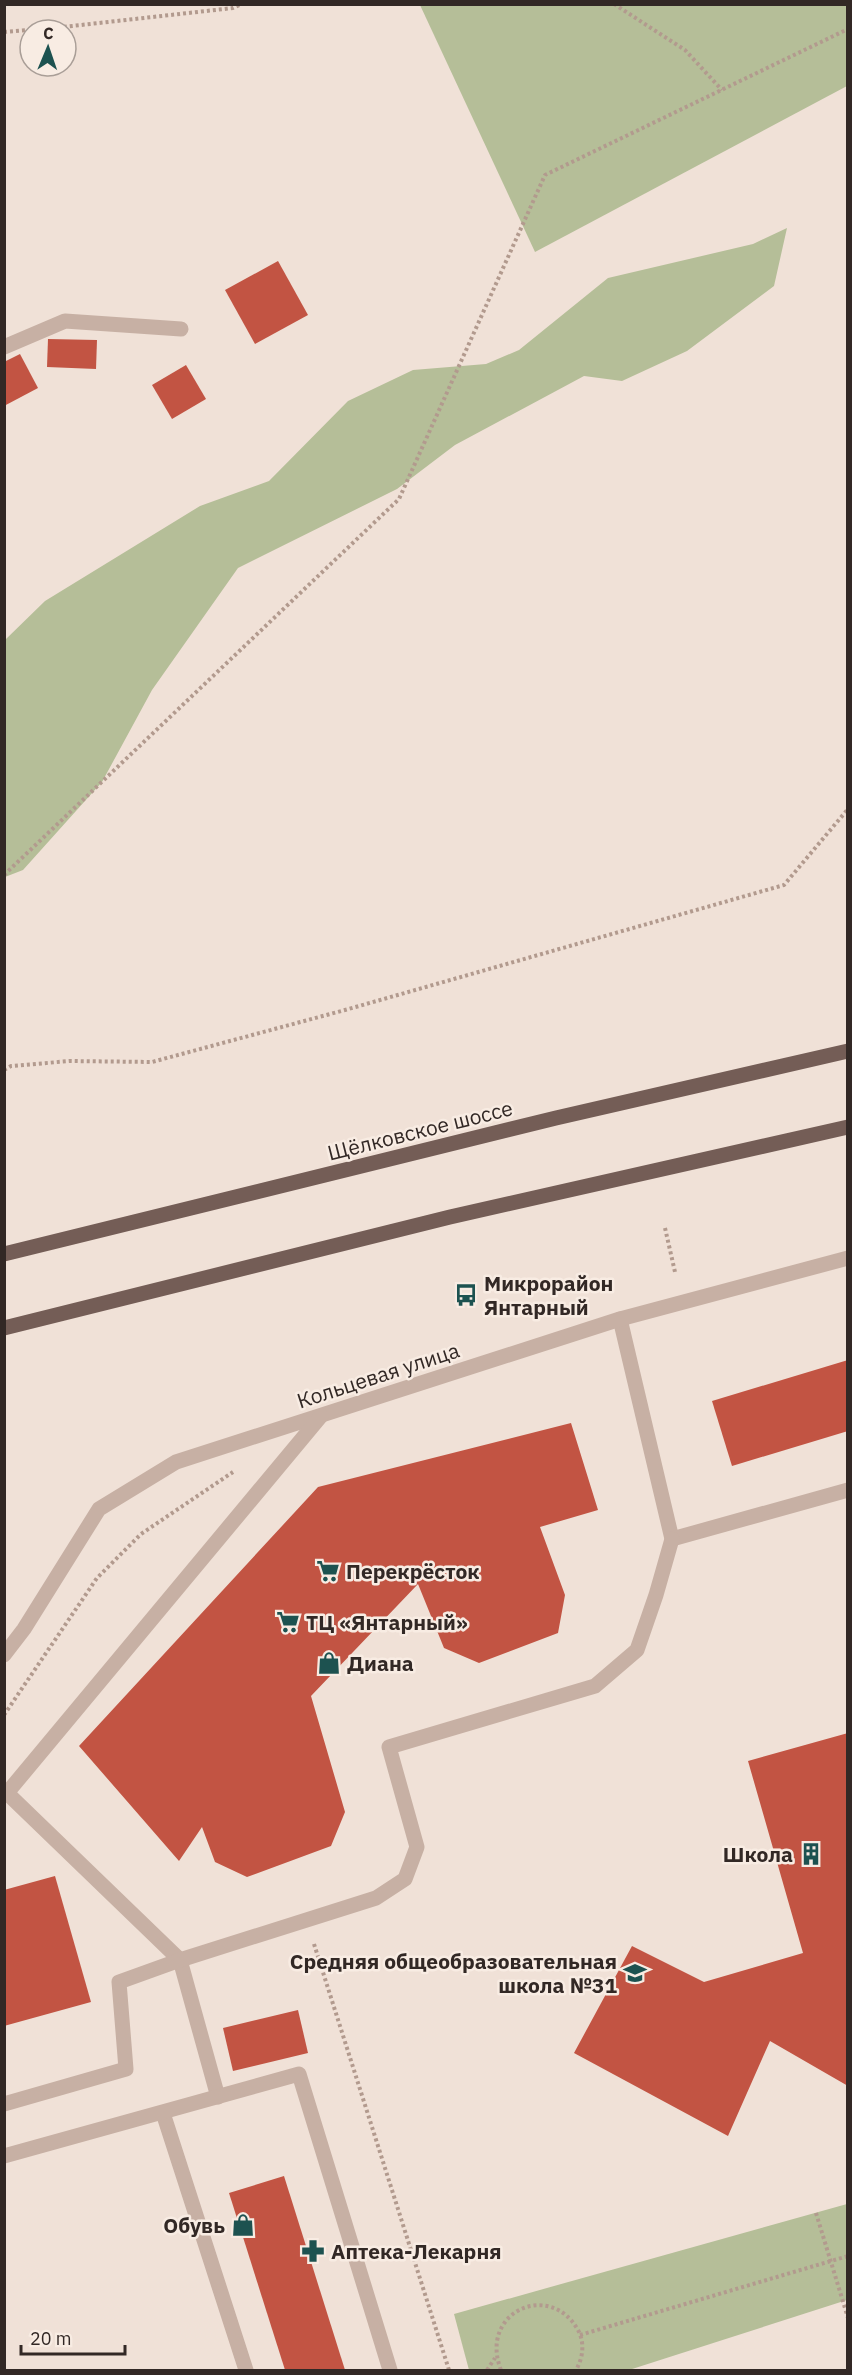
<svg xmlns="http://www.w3.org/2000/svg" width="852" height="2375" font-family="'IBM Plex Sans',sans-serif">
  <rect width="100%" height="100%" fill="#f0e1d7"/>
  <g fill="#b5be98">
    <path d="M420,5H847V86L535,252Z"/>
    <path d="M787,228L774,286L687,351L622,381L584,376L455,445L397,489L238,568L152,690L102,782L23,870L5,877V640L45,601L200,506L269,481L348,401L413,370L486,364L519,350L608,278L753,244Z"/>
    <path d="M847,2204V2300L629,2370H469L454,2314Z"/>
  </g>
  <g fill="#c25443">
    <path d="M278,261L308,315L255,344L225,290Z"/>
    <path d="M48,339L97,340L96,369L47,367Z"/>
    <path d="M20,354L38,388L4,406V362Z"/>
    <path d="M186,365L206,399L172,419L152,385Z"/>
    <path d="M848,1360V1431L732,1466L712,1401Z"/>
    <path d="M571,1423L598,1510L540,1527L565,1595L558,1633L479,1663L444,1648L418,1584L311,1696L345,1812L331,1846L247,1877L215,1862L202,1827L179,1861L79,1746L318,1487Z"/>
    <path d="M848,1733V2086L770,2041L728,2136L574,2053L632,1946L704,1982L803,1953L748,1761Z"/>
    <path d="M55,1876L91,2002L4,2026V1890Z"/>
    <path d="M298,2010L308,2053L233,2071L223,2028Z"/>
    <path d="M284,2176L345,2370H285L229,2193Z"/>
  </g>
  <g fill="none" stroke-linecap="round" stroke-linejoin="round">
    <g stroke="#b29a8e" stroke-width="4" stroke-dasharray="3 3" stroke-linecap="butt">
      <path d="M614,4L685,50L722,90"/>
      <path d="M4,32L54,28L233,8L242,4"/>
      <path d="M4,875L399,499L545,175L848,29"/>
      <path d="M4,1070L11,1066L70,1061L152,1062L345,1010L784,885L848,809"/>
      <path d="M665,1228L675,1272"/>
      <path d="M4,1715L97,1578L141,1534L233,1472"/>
      <path d="M314,1944L449,2370"/>
      <path d="M816,2213L848,2318"/>
      <path d="M580,2335L848,2256"/>
      <path d="M487,2370L495,2358"/>
      <path d="M501,2370C478,2312 550,2280 578,2330C585,2343 583,2358 576,2370"/>
    </g>
    <g stroke="#c7b0a4" stroke-width="15">
      <path d="M4,347L65,321L181,329"/>
      <path d="M620,1319L672,1539L848,1490"/>
      <path d="M4,1655L24,1629L99,1509L176,1462L620,1319L848,1258"/>
      <path d="M218,2097L180,1960L7,1793L321,1416"/>
      <path d="M4,2104L126,2069L119,1982L180,1960L376,1898L405,1879L417,1847L389,1747L595,1686L637,1650L656,1595L672,1539"/>
      <path d="M163,2113L246,2370"/>
      <path d="M4,2156L299,2074L390,2370"/>
    </g>
    <g stroke="#745d56" stroke-width="15">
      <path d="M4,1254L556,1118L848,1051"/>
      <path d="M4,1328L450,1217L848,1127"/>
    </g>
  </g>
  <defs>
    <g id="bus-bare" transform="scale(1.8)"><path d="M-5-6H5V4H4V6H2V4H-2V6H-4V4H-5ZM-3.5-4V0h7V-4ZM-3.5 1.2v1.5H-2V1.2ZM2 1.2v1.5H3.5V1.2Z" fill="#1d5250" stroke="#f8ece3" stroke-width="2.5" paint-order="stroke"/></g>
    <g id="supermarket-bare" transform="scale(1.8)"><path d="M-6-5.5h2.5l.6 2H6L4.5 2H-2.5L-4.4-4H-6ZM-1.5 3.2a1.3 1.3 0 1 0 .1 0ZM3 3.2a1.3 1.3 0 1 0 .1 0Z" fill="#1d5250" stroke="#f8ece3" stroke-width="2.5" paint-order="stroke"/></g>
    <g id="shop-bare" transform="scale(1.8)"><path d="M-5-2.5h2.3a2.7 3.5 0 0 1 5.4 0H5L5.5 6h-11ZM-1.5-2.5h3a1.5 2.3 0 0 0-3 0Z" fill="#1d5250" stroke="#f8ece3" stroke-width="2.5" paint-order="stroke"/></g>
    <g id="building-bare" transform="scale(1.8)"><path d="M-4-6H4V6H1V3H-1V6H-4ZM-2.5-4.3h1.7v1.8h-1.7ZM.8-4.3h1.7v1.8H.8ZM-2.5-1h1.7V.8h-1.7ZM.8-1h1.7V.8H.8Z" fill="#1d5250" stroke="#f8ece3" stroke-width="2.5" paint-order="stroke"/></g>
    <g id="school-bare" transform="scale(1.8)"><path d="M0-5L7-2L0 1L-7-2ZM-4 1L0 2.5L4 1V4Q0 6-4 4Z" fill="#1d5250" stroke="#f8ece3" stroke-width="2.5" paint-order="stroke"/></g>
    <g id="pharmacy-bare" transform="scale(1.8)"><path d="M-2-6h4v4h4v4h-4v4h-4v-4h-4v-4h4Z" fill="#1d5250" stroke="#f8ece3" stroke-width="2.5" paint-order="stroke"/></g>
  </defs>
  <g fill-rule="evenodd">
    <use href="#bus-bare" x="466" y="1295"/>
    <use href="#supermarket-bare" x="328" y="1571"/>
    <use href="#supermarket-bare" x="288" y="1622"/>
    <use href="#shop-bare" x="329" y="1663"/>
    <use href="#building-bare" x="811" y="1854"/>
    <use href="#school-bare" x="635" y="1973"/>
    <use href="#shop-bare" x="243" y="2225"/>
    <use href="#pharmacy-bare" x="313" y="2251"/>
  </g>
  <g text-anchor="middle" dominant-baseline="central" stroke-width="5" stroke-linejoin="round" paint-order="stroke">
    <g font-size="21" fill="#322825" stroke="#f8ece3">
      <text transform="translate(420 1130) rotate(-14)">Щёлковское шоссе</text>
      <text transform="translate(378 1375) rotate(-18)">Кольцевая улица</text>
    </g>
    <g font-size="21" font-weight="bold" fill="#322825" stroke="#f8ece3" text-anchor="start">
      <text x="484" y="1283">Микрорайон<tspan x="484" dy="24">Янтарный</tspan></text>
      <text x="346" y="1571">Перекрёсток</text>
      <text x="306" y="1622">ТЦ «Янтарный»</text>
      <text x="347" y="1663">Диана</text>
      <text x="793" y="1854" text-anchor="end">Школа</text>
      <text x="617" y="1961" text-anchor="end">Средняя общеобразовательная<tspan x="617" dy="24">школа №31</tspan></text>
      <text x="225" y="2225" text-anchor="end">Обувь</text>
      <text x="331" y="2251">Аптека-Лекарня</text>
    </g>
  </g>
  <rect width="852" height="2375" fill="none" stroke="#322825" stroke-width="12"/>
  <g transform="translate(48 48) rotate(2)"><circle r="28" fill="#f8ece3" stroke="#a99e97" stroke-width="1.5"/>
  <path d="M0-4.5L10 22L0 15L-10 22Z" fill="#1d5250"/>
  <text y="-9" font-size="16" font-weight="bold" text-anchor="middle" fill="#322825">С</text>
  </g>
  <path d="M21 2345v9h104v-9" fill="none" stroke="#322825" stroke-width="3"/>
  <text x="30" y="2345" font-size="18" fill="#322825" stroke="#f8ece3" stroke-width="4.5" paint-order="stroke">20 m</text>
</svg>
